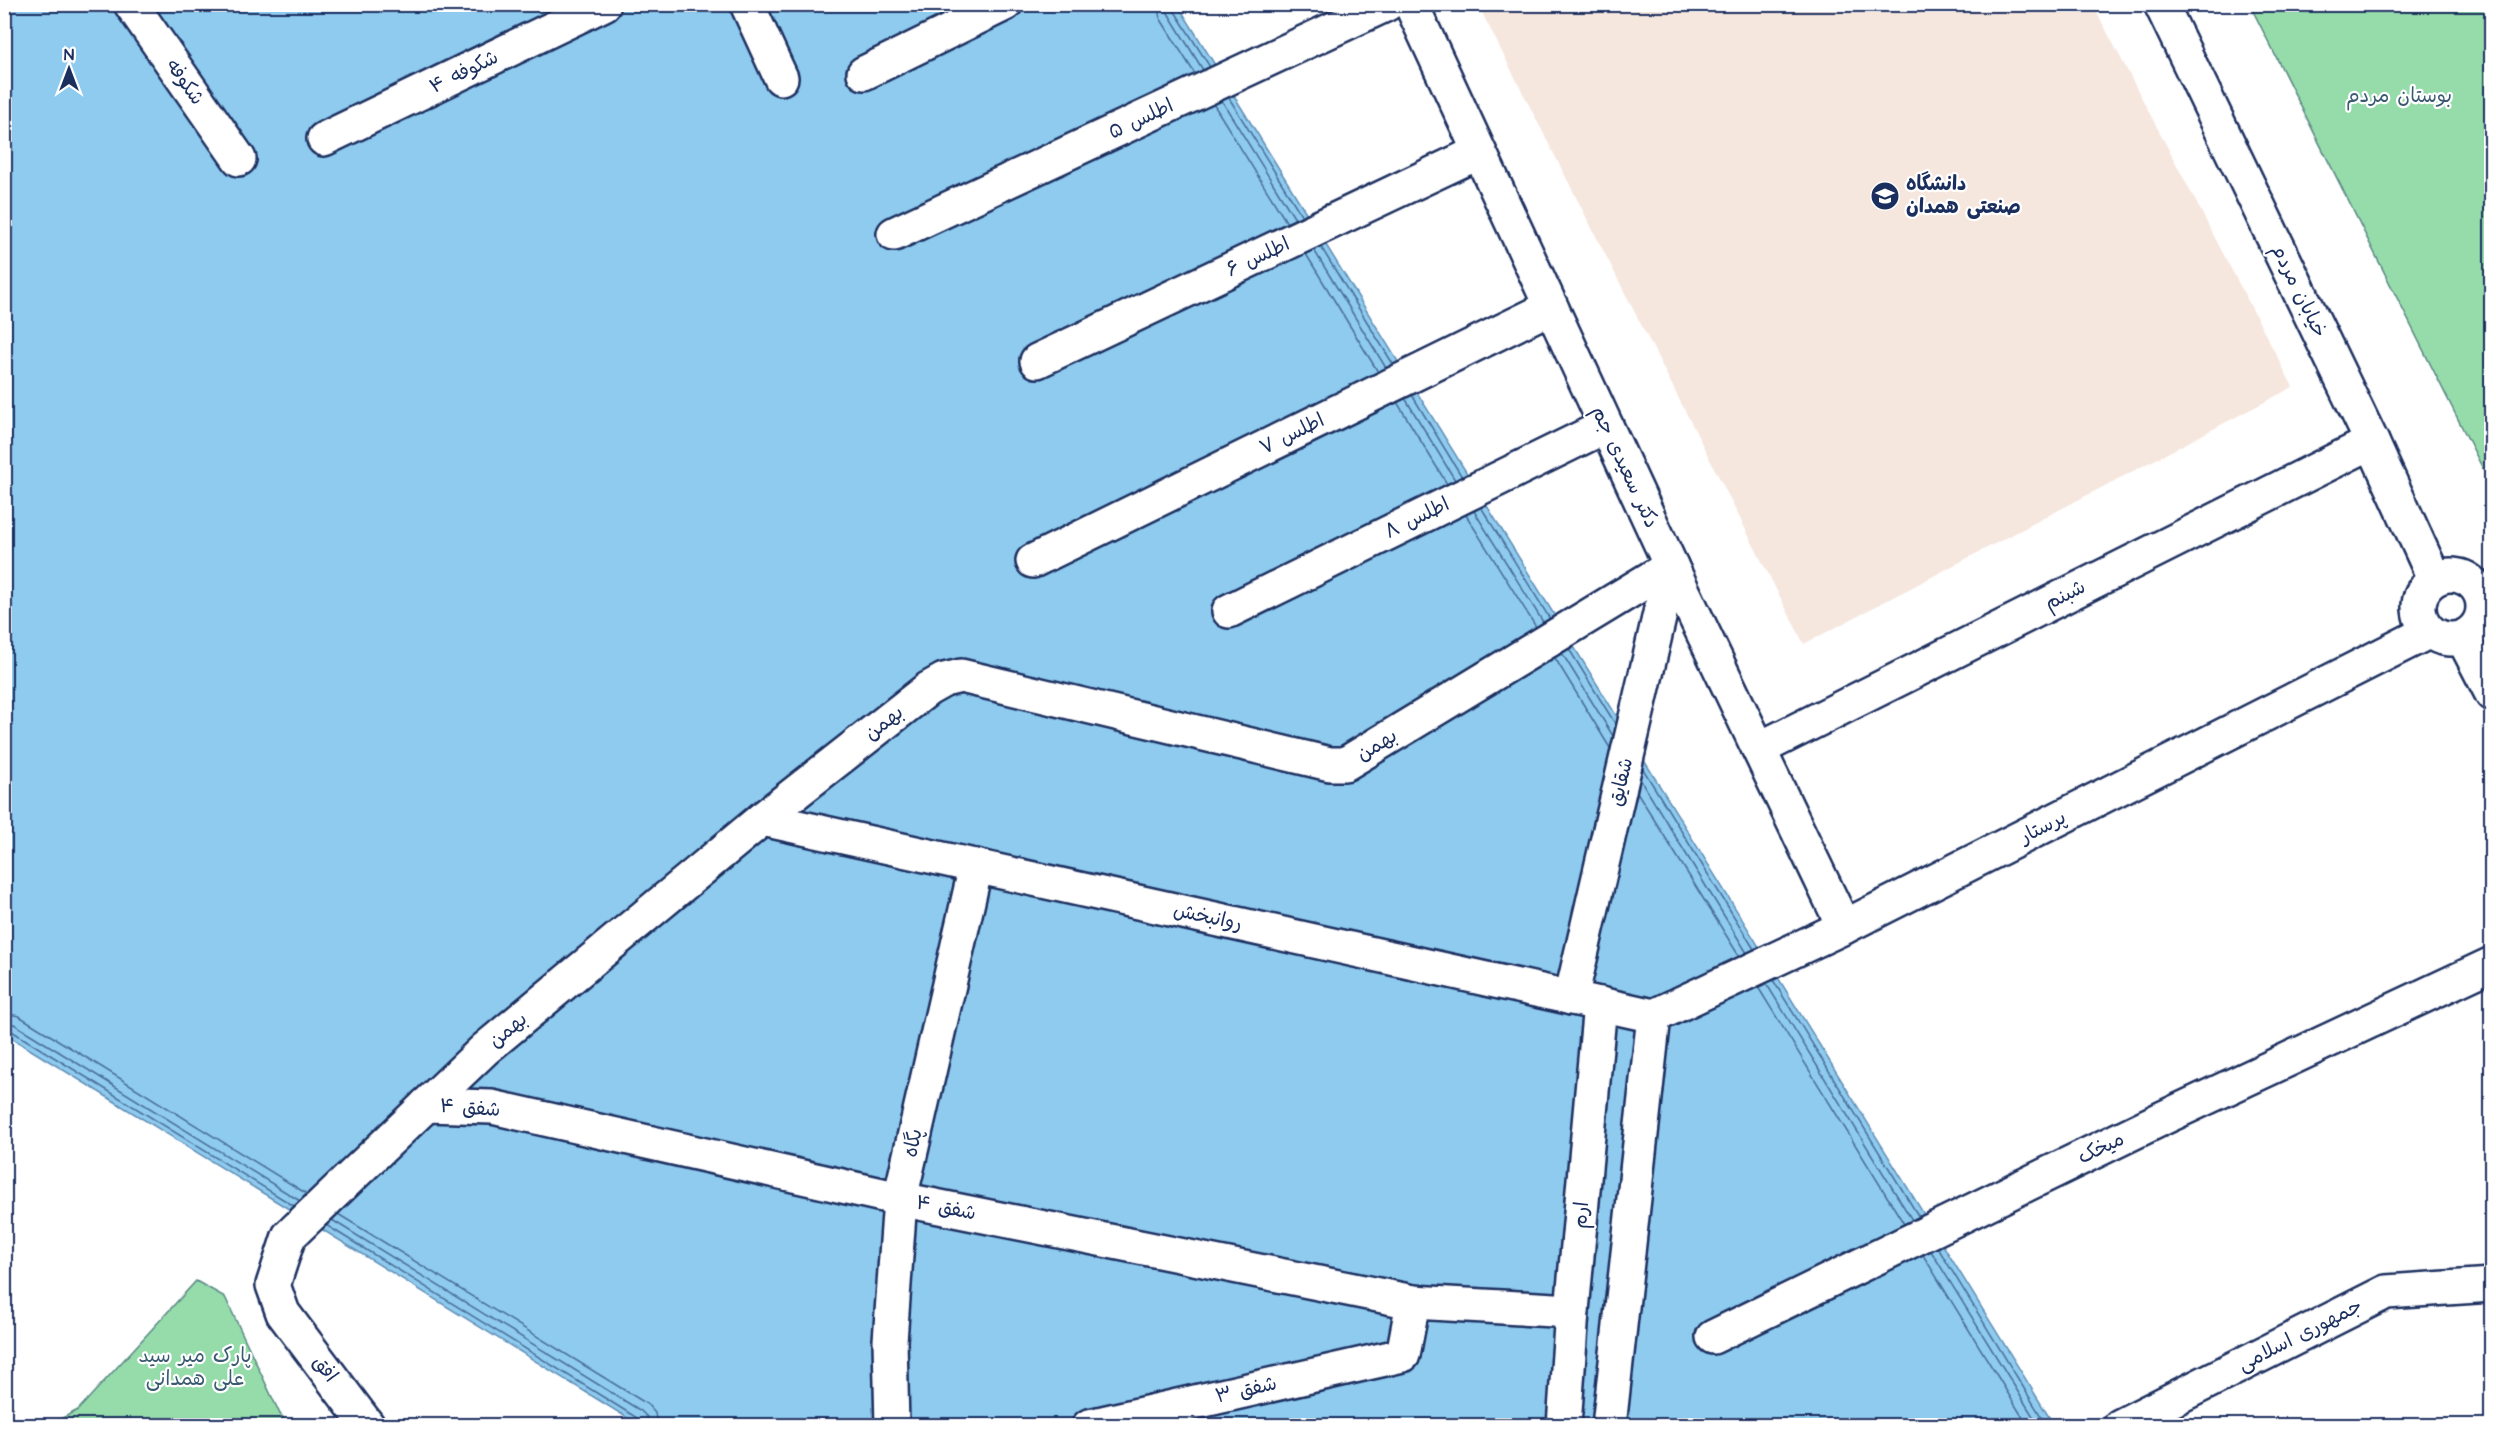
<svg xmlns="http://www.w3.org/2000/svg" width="2496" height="1430" font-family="'Architects Daughter','Playpen Sans Arabic',sans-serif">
  <rect width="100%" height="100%" fill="#fff"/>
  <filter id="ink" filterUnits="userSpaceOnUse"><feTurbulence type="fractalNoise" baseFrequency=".0167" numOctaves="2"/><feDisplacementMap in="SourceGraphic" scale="12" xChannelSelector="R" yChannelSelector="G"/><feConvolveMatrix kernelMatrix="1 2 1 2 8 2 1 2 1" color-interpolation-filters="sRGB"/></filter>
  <g filter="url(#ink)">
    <path fill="#f6e7de" d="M1478,5H2093L2293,387L1804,644Z"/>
    <g fill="#96dcaa" stroke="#588684" stroke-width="1.5">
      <path d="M2250,5H2491V485Z"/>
      <path d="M196,1281L225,1297L280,1414L290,1425H49L78,1410Z"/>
    </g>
    <path fill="#8ecbef" stroke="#608db5" stroke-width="1.5" d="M4,5H1178L2054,1425H639L5,1034Z"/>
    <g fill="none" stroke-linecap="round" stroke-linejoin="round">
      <g stroke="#496d98" stroke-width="1.5">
        <path d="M1157,4L1160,18L1195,74"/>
        <path d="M1166,4L1168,13L1203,70"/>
        <path d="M1174,4V10L1210,67"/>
        <path d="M1229,98L1302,216"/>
        <path d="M1222,101L1295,219"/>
        <path d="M1214,105L1287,223"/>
        <path d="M1321,247L1393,364"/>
        <path d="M1314,250L1386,368"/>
        <path d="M1306,254L1378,372"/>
        <path d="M1412,395L1462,477"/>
        <path d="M1405,398L1455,480"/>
        <path d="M1397,402L1447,484"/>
        <path d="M1481,507L1550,619"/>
        <path d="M1474,511L1543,622"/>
        <path d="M1466,515L1536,627"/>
        <path d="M1569,649L1616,725"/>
        <path d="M1562,653L1613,736"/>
        <path d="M1555,658L1610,748"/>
        <path d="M1643,769L1754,949"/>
        <path d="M1640,779L1747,953"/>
        <path d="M1637,792L1739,956"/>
        <path d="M1773,980L1919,1217"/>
        <path d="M1766,983L1912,1220"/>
        <path d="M1758,987L1904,1224"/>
        <path d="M4,1013L19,1016L307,1194"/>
        <path d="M4,1022L14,1024L300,1201"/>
        <path d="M4,1029L10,1030L294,1206"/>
        <path d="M338,1214L647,1404L655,1413L657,1426"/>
        <path d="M332,1220L641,1411L647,1417L648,1426"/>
        <path d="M326,1225L637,1418L641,1426"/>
        <path d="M1938,1248L2047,1426"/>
        <path d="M1931,1251L2039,1426"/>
        <path d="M1923,1255L2028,1426"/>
      </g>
      <g stroke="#1b2f5e" stroke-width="38">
        <g id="minor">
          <path d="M131,4L239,159"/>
          <path d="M747,4L781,78"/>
          <path d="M1411,4L1671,566L1844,927"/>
          <path d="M2161,4L2372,442L2434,578"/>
          <path d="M864,73L1005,4"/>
          <path d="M324,139L604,4"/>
          <path d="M894,234L1387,4"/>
          <path d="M1037,361L1479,152"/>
          <path d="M1033,561L1551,307"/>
          <circle cx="2451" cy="607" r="32"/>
          <path d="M1229,611L1606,426"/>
          <path d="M2463,638L2492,694"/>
          <path d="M1759,749L2372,442"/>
          <path d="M762,819L1654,1016"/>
          <path d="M1571,998L1671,566"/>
          <path d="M1654,1016L1844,927L2428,632"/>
          <path d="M426,1105L492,1107L900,1199L1413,1302L1403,1355L1089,1426"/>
          <path d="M1413,1302L1572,1311"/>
          <path d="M1713,1337L2163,1118L2492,964"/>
          <path d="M368,1426L283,1313L273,1285L289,1236L485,1049L762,819L928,689L944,680L961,676L1330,764H1345L1671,566"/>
          <path d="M892,1426L890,1341L900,1199L976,866"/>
          <path d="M1564,1426L1572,1311L1600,1004"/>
          <path d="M1609,1426L1654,1016"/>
          <path d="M2120,1426L2386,1292L2492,1285"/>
        </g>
      </g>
      <use href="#minor" stroke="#fff" stroke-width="33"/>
    </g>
  </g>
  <defs>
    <g id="university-disc" transform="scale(1.5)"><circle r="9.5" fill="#1b2f5e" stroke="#fff"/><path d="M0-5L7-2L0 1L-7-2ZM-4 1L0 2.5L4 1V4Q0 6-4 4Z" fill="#fff"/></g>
  </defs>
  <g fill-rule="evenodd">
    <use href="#university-disc" x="1885" y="196"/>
  </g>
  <g text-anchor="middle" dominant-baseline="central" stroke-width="4.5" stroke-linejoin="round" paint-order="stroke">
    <g font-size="20" fill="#1b2f5e" stroke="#fff">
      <text transform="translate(464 72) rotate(-26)">شکوفه ۴</text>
      <text transform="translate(185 82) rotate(55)">شکوفه</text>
      <text transform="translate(1141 119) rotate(-25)">اطلس ۵</text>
      <text transform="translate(1258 257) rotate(-25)">اطلس ۶</text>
      <text transform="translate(2299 291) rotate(64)">خیابان مردم</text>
      <text transform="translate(1292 434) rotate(-26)">اطلس ۷</text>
      <text transform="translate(1625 467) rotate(65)">دکتر سعیدی جم</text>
      <text transform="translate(1417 518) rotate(-26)">اطلس ۸</text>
      <text transform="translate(2065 595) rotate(-27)">شبنم</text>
      <text transform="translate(884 723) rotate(-38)">بهمن</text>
      <text transform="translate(1377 745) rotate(-31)">بهمن</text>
      <text transform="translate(1621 782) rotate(-77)">شقایق</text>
      <text transform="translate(2043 827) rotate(-27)">پرستار</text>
      <text transform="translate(1208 917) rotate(12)">روانبخش</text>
      <text transform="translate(508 1030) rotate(-40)">بهمن</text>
      <text transform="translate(470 1108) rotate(4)">شفق ۴</text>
      <text transform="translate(913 1143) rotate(-77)">پگاه</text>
      <text transform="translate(2101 1148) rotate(-26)">میخک</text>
      <text transform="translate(946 1208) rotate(11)">شفق ۴</text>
      <text transform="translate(1581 1215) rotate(-85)">ارم</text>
      <text transform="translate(2300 1335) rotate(-27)">جمهوری اسلامی</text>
      <text transform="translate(325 1369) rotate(53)">افق</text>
      <text transform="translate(1246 1390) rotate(-13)">شفق ۳</text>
    </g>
    <g font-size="20" fill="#3a5a71" stroke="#fff">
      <text x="2399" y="96">بوستان مردم</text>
      <text x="195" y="1356">پارک میر سید<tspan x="195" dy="23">علی همدانی</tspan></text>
    </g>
    <g font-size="20" font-weight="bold" fill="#1b2f5e" stroke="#fff" text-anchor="start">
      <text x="1906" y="184">دانشگاه<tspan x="1906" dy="23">صنعتی همدان</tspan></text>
    </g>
  </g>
  <rect width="2496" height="1430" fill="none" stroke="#fff" stroke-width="24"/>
  <rect x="12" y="12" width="2472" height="1406" fill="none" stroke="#1b2f5e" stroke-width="2" filter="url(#ink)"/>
  <g transform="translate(69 69)" stroke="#ffffff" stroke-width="4.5" paint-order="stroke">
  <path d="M0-4.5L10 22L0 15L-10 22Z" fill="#1b2f5e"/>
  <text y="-9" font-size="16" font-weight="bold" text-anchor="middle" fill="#1b2f5e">N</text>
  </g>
</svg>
